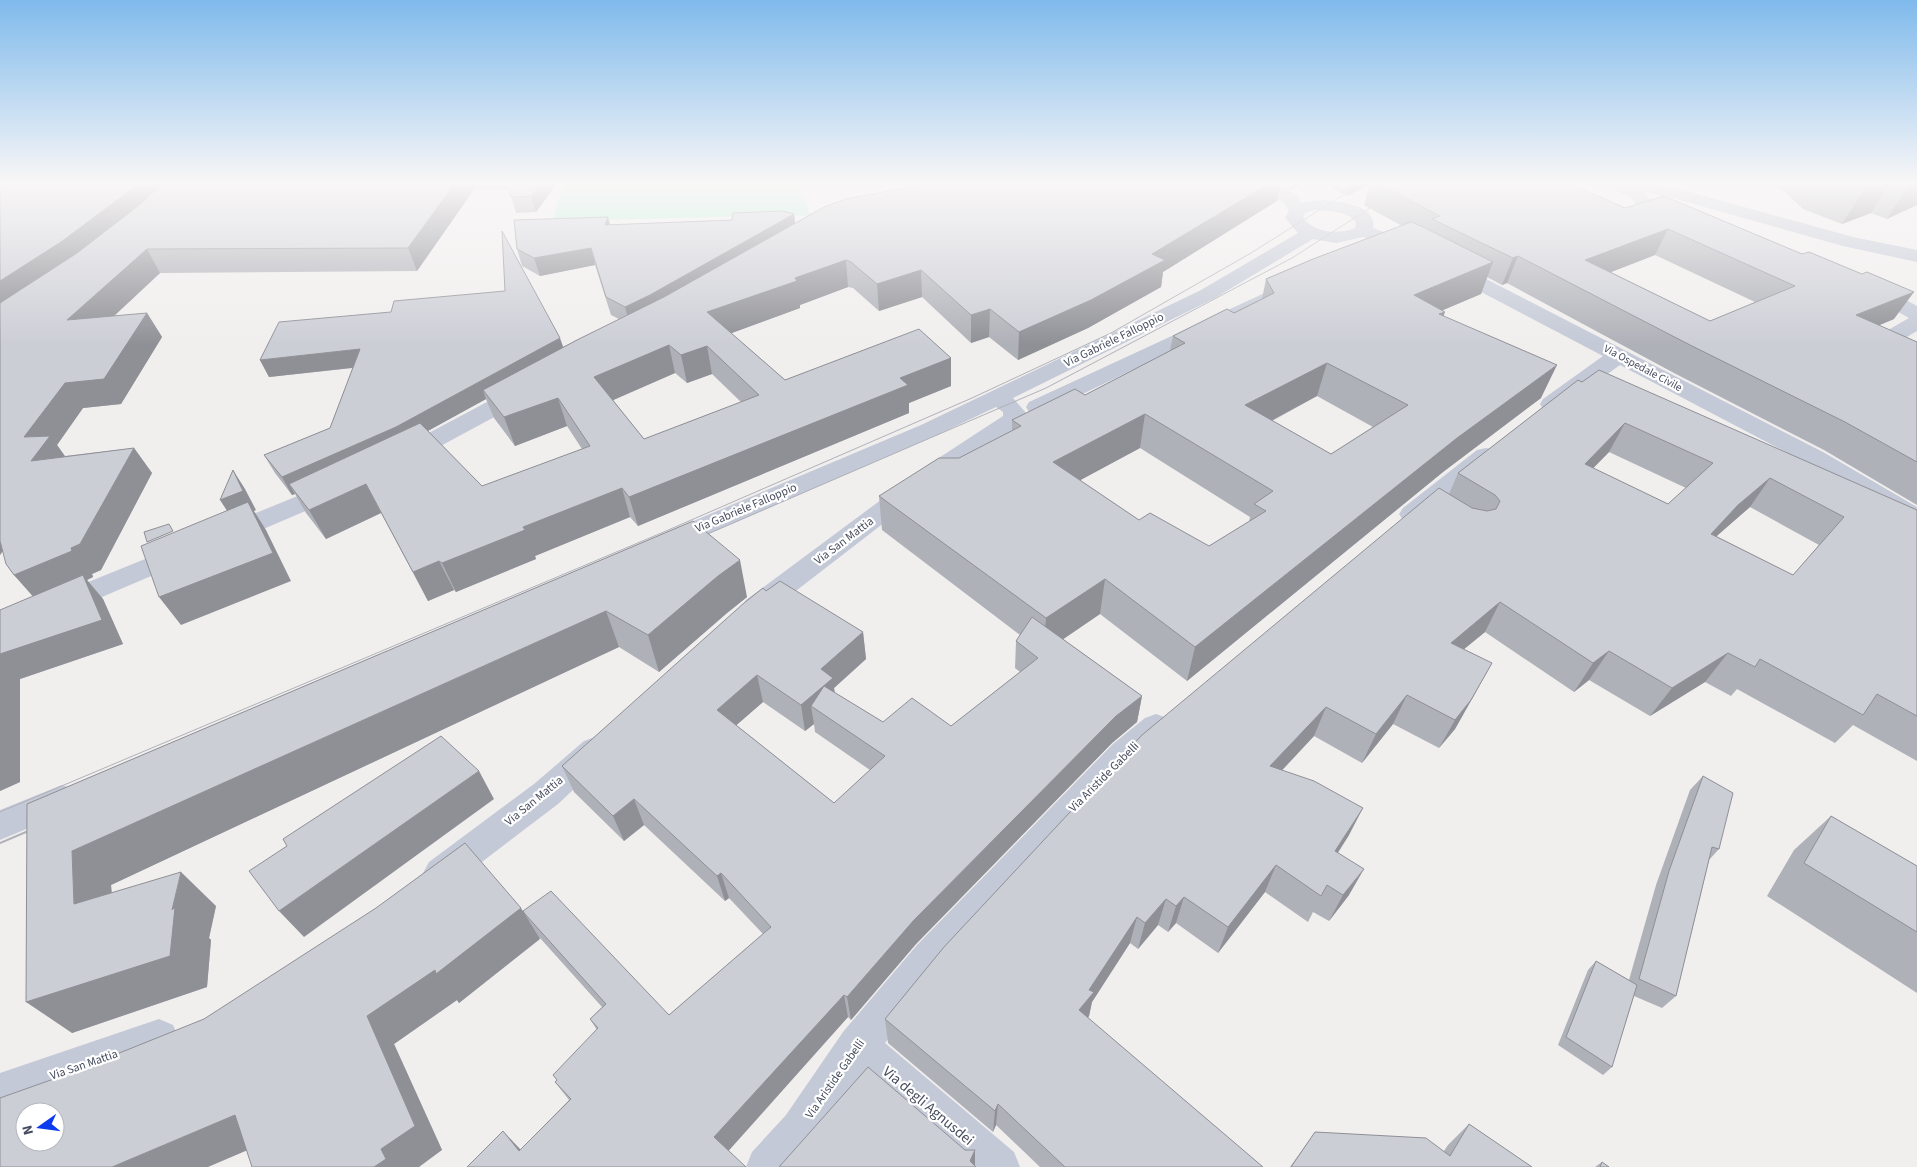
<svg xmlns="http://www.w3.org/2000/svg" width="1917" height="1167" font-family="'Source Sans 3',sans-serif">
  <rect width="100%" height="100%" fill="#f1eeee"/>
  <path fill="#b8f2db" d="M565,182H798L810,215L552,221Z"/>
  <g fill="none" stroke-linecap="round" stroke-linejoin="round">
    <g fill="#c3c9d6" fill-rule="evenodd">
      <path d="M1253,182H1273L1296,195L1302,203C1318,197 1379,201 1373,228L1418,245L1420,249L1418,253L1411,255L1363,237L1336,243L1313,239L1215,298L1013,398L1027,414L1022,424L946,475L766,614L756,617L746,614L742,607L746,600L928,465L1003,416V412L996,407L937,435L676,548L667,551L658,548L654,542L658,536L921,425L990,392L1201,290L1298,233L1285,218L1289,210L1284,203L1255,186ZM1314,210C1327,211 1349,210 1356,223L1355,228C1338,235 1315,233 1303,218L1305,213Z"/>
      <path d="M1605,182H1644L1675,188L1853,237L1917,250V262L1843,246L1673,198L1644,192L1650,200L1684,213L1687,217L1684,221L1678,222L1672,221L1638,208L1631,198L1607,186Z"/>
      <path d="M1452,263L1459,265L1823,452L1917,507V527L1908,524L1805,462L1620,365L1559,409L1551,411L1543,409L1540,404L1543,399L1603,356L1445,273L1442,269L1445,265Z"/>
      <path d="M1870,282L1877,284L1917,306V331L1893,345L1917,356V371L1869,351L1866,346L1869,341L1909,318L1863,292L1860,288L1863,284Z"/>
      <path d="M1269,291L1276,293L1279,297L1276,301L1045,412L1037,414L1029,412L1026,407L1029,402Z"/>
      <path d="M523,385L531,387L534,392L531,397L411,462L402,465L393,462L390,457L393,452L515,387Z"/>
      <path d="M1486,448L1495,450L1498,455L1495,460L1421,520L1412,522L1403,520L1399,514L1403,508L1477,450Z"/>
      <path d="M334,481L343,483L347,489L343,495L235,541L226,544L217,541L213,535L217,529Z"/>
      <path d="M182,544L191,547L195,553L191,559L27,629L10,641L0,644V619L7,615Z"/>
      <path d="M1156,714L1167,718L1172,727L1167,736L1135,762L943,971L885,1043L1014,1152L1020,1167H966L861,1076L816,1145L796,1167H746L752,1152L786,1115L843,1032L917,945L1113,744L1145,718Z"/>
      <path d="M595,737L606,741L611,750L606,759L558,804L453,884L441,889L429,884L423,873L429,862L534,784L584,741Z"/>
      <path d="M62,785L74,789L79,799L74,809L0,840V810Z"/>
      <path d="M159,1019L173,1025L179,1039L173,1053L0,1115V1073Z"/>
    </g>
    <g stroke="#afb1b9" stroke-width="1">
      <path d="M696,539L1046,388L1292,258L1381,201"/>
      <path d="M0,812L659,534L972,398L1111,333L1251,253L1340,197L1372,182"/>
      <path d="M30,830L41,825"/>
    </g>
    <path stroke="#afb1b9" stroke-width="2" d="M0,843L33,829"/>
  </g>
  <g fill="#afb1b8" fill-rule="evenodd">
    <path d="M0,182H473L475,188L417,271L160,273L114,316L147,313L162,337L121,404L83,408L57,445L65,456L134,448L152,473L101,570L92,574L93,577L87,580L103,599L123,644L20,679V782L0,791L33,596L14,575L3,551L0,555Z"/>
    <path d="M473,182H558L536,212L516,213L509,189L476,190Z"/>
    <path d="M903,182H1304L1292,190L1280,184L1277,201L1163,272L1161,287L1088,328L1018,360L989,337L971,343L922,297L879,311L853,288L848,287L800,305V308L731,333L785,380L951,358V386L909,403V413L638,526L630,517L535,556L536,559L456,592L454,590L428,601L381,513L326,539L306,513L295,494L292,495L275,473L264,455L330,428L353,368L269,377L260,360L563,347L619,319L611,315L595,265L540,276L522,266L517,249L608,217L610,225L732,220L794,214L795,223L908,187ZM675,373L687,383L712,374L741,402L644,439L613,400ZM486,399L494,418L515,446L567,426L582,449L482,486L428,431Z"/>
    <path d="M1321,182H1566L1625,208L1894,319L1879,325L1917,342V505L1824,450L1674,373L1507,283L1502,285L1487,277L1481,294L1443,310L1444,316L1541,398L1443,472L1187,681L1100,614L1063,639L1142,696L1137,722L1112,743L916,944L851,1020L848,1017L728,1150H520L569,1100L555,1082L597,1030L590,1019L602,1007L540,938L459,1003L457,1000L394,1044L442,1150H247L62,1076L523,911L669,1015L763,934L729,898L725,901L644,825L624,841L574,792L562,766L766,591L863,632L866,659L834,688L835,693L883,722L951,726L1020,672L1015,668L1016,641L1020,635L882,530L879,496L959,458L1012,431V420L1085,395L1170,351L1173,336L1234,313L1262,299L1266,279L1402,226L1364,205L1370,184L1347,196ZM1655,255L1755,302L1710,321L1611,272ZM1317,396L1373,427L1331,454L1272,421ZM1140,448L1250,517L1249,522L1209,546L1139,520L1080,480ZM763,702L805,731L814,724L815,732L870,770L834,803L736,725Z"/>
    <path d="M1760,182H1917L1887,219L1871,213L1842,224L1803,209L1784,191Z"/>
    <path d="M1578,380L1917,510V761L1853,725L1835,743L1737,689L1731,696L1705,682L1650,716L1589,680L1574,692L1485,632L1464,649L1476,692L1455,729L1439,748L1393,724L1362,763L1314,736L1282,770L1349,835L1338,853L1349,895L1329,921L1313,912L1308,922L1265,892L1218,953L1176,923L1168,932L1158,925L1138,949L1130,943L1092,1002L1089,1016L1088,1018L1263,1167H1040L996,1125L993,1132L888,1043L885,1019L1449,494L1458,473ZM1609,452L1686,488L1668,504L1593,468ZM1750,507L1819,545L1793,575L1716,536Z"/>
    <path d="M693,521L747,597L727,613L659,672L619,647L111,885L112,893L216,906L209,938L211,940L207,987L72,1033L27,804Z"/>
    <path d="M1703,776L1719,849L1709,860L1676,996L1662,1008L1634,996L1612,1067L1603,1075L1558,1045L1588,970L1596,961L1629,980L1656,885L1690,790Z"/>
    <path d="M1831,816L1917,866V993L1767,896L1794,850Z"/>
    <path d="M1469,1124L1532,1167H1290L1315,1132L1444,1151L1448,1145Z"/>
    <path d="M1602,1162L1609,1167H1595Z"/>
  </g>
  <g fill="#8f9096">
    <path d="M139,182H177L0,317V281Z"/>
    <path d="M456,182H473L475,188L417,271L408,248Z"/>
    <path d="M542,182H558L536,212L531,196Z"/>
    <path d="M917,182H989L917,197Z"/>
    <path d="M1272,182H1281L1277,201L1163,272L1161,287L1088,328L1018,360L1019,332L1152,254Z"/>
    <path d="M1294,182H1304L1292,190Z"/>
    <path d="M1351,182H1371L1370,184L1347,196Z"/>
    <path d="M1869,182H1891L1871,213L1842,224Z"/>
    <path d="M1911,182H1917V205L1887,219Z"/>
    <path d="M794,214L796,231L630,325L625,307Z"/>
    <path d="M608,217L612,234L605,225Z"/>
    <path d="M1668,229L1655,255L1575,286L1585,260Z"/>
    <path d="M591,248L595,265L540,276L534,258Z"/>
    <path d="M147,249L160,273L84,344L67,320Z"/>
    <path d="M1518,256L1507,283L1502,285L1513,258Z"/>
    <path d="M846,260L848,287L800,305V308L713,340L707,312L795,278Z"/>
    <path d="M1493,262L1481,294L1403,327L1414,295Z"/>
    <path d="M921,270L922,297L879,311L877,284Z"/>
    <path d="M1914,292L1894,319L1837,343L1856,315Z"/>
    <path d="M990,309L989,337L971,343V315Z"/>
    <path d="M1445,312L1433,344L1439,314Z"/>
    <path d="M147,313L162,337L121,404L83,408L57,445L69,462L31,461L24,437L65,383Z"/>
    <path d="M560,338L566,355L483,390L486,399L404,444L289,484L295,494L292,495L282,477Z"/>
    <path d="M669,345L675,373L602,405L594,377Z"/>
    <path d="M707,346L712,374L687,383L681,355Z"/>
    <path d="M360,349L368,366L269,377L260,360Z"/>
    <path d="M951,358V386L909,403V413L638,526L629,497L900,378Z"/>
    <path d="M1327,363L1317,396L1237,439L1245,405Z"/>
    <path d="M1557,365L1541,398L1443,472L1187,681L1195,647L1457,438Z"/>
    <path d="M558,398L567,426L515,446L504,417Z"/>
    <path d="M1145,414L1140,448L1051,496L1053,462Z"/>
    <path d="M1625,423L1609,452L1569,493L1585,464Z"/>
    <path d="M134,448L152,473L101,570L92,574L93,577L87,580L103,599L123,644L20,679V782L0,791V654L37,601L14,575L71,548Z"/>
    <path d="M233,470L245,489L256,510L254,511L266,530L291,581L181,625L159,597L233,520L220,500Z"/>
    <path d="M1770,478L1750,507L1718,535L1691,563L1711,534L1738,505Z"/>
    <path d="M366,484L381,513L326,539L309,510Z"/>
    <path d="M622,488L630,517L535,556L536,559L456,592L442,563L523,527Z"/>
    <path d="M0,518L14,533L0,555Z"/>
    <path d="M740,560L747,597L727,613L659,672L648,635L718,576Z"/>
    <path d="M439,561L454,590L428,601L413,572Z"/>
    <path d="M1105,579L1100,614L1043,653L1046,618Z"/>
    <path d="M1500,602L1485,632L1436,672L1451,643Z"/>
    <path d="M606,611L619,647L111,885L114,937L74,904L72,851Z"/>
    <path d="M863,632L866,659L834,688L836,704L811,706L814,724L805,731L801,705L821,669Z"/>
    <path d="M1609,651L1589,680L1574,692L1593,663Z"/>
    <path d="M1728,653L1705,682L1650,716L1672,688Z"/>
    <path d="M1492,663L1455,729L1439,748L1455,720Z"/>
    <path d="M757,675L763,702L724,736L717,710Z"/>
    <path d="M1407,695L1393,724L1362,763L1376,734Z"/>
    <path d="M1142,696L1137,722L1112,743L916,944L851,1020L847,997L914,920L1116,716Z"/>
    <path d="M1326,707L1314,736L1259,795L1270,766Z"/>
    <path d="M479,771L494,799L304,937L279,911Z"/>
    <path d="M634,799L644,825L624,841L613,816Z"/>
    <path d="M1363,808L1349,835L1321,878L1335,851Z"/>
    <path d="M1276,865L1265,892L1218,953L1228,927Z"/>
    <path d="M1364,869L1349,895L1329,921L1343,895Z"/>
    <path d="M181,872L216,906L209,938L211,940L207,987L72,1033L26,1002L172,910Z"/>
    <path d="M721,873L729,898L725,901L717,876Z"/>
    <path d="M1184,897L1176,923L1168,932L1176,906Z"/>
    <path d="M1166,899L1158,925L1138,949L1145,923Z"/>
    <path d="M521,908L540,939L459,1003L457,1000L394,1044L442,1150L419,1167H374L381,1149L367,1016Z"/>
    <path d="M1137,917L1130,943L1092,1002L1089,1016L1074,1034L1079,1010L1089,990Z"/>
    <path d="M844,995L848,1017L724,1156L714,1137Z"/>
    <path d="M998,1104L996,1125L993,1132L995,1111Z"/>
    <path d="M235,1115L271,1140L208,1167H112Z"/>
    <path d="M503,1131L521,1150L519,1151Z"/>
    <path d="M975,1150V1167L970,1161Z"/>
  </g>
  <g fill="#ccced6" stroke="#8f9096" fill-rule="evenodd">
    <path d="M0,182H139L124,195L61,242L0,281Z"/>
    <path d="M165,182H456L408,248L147,249L67,320L147,313L104,379L65,383L24,437L50,436L31,461L134,448L80,544L71,548L72,551L14,575L6,564L0,541V303L77,253L138,206Z"/>
    <path d="M506,182H542L531,196L511,197Z"/>
    <path d="M935,182H1272L1152,254L1165,260L1091,300L1019,332L990,309L971,315L921,270L877,284L851,262L846,260L795,278L797,281L707,312L785,380L919,329L951,358L900,378L908,385L629,497L622,488L523,527L525,530L442,563L439,561L413,572L366,484L309,510L289,484L420,423L482,486L590,446L558,398L504,417L483,390L577,340L664,297L824,207L846,199ZM669,345L681,355L707,346L759,395L644,439L594,377Z"/>
    <path d="M1375,182H1566L1625,208L1664,196L1802,254L1809,252L1862,274L1867,272L1914,292L1856,315L1917,342V462L1845,422L1690,345L1518,256L1513,258L1432,219L1440,216ZM1668,229L1795,286L1710,321L1585,260Z"/>
    <path d="M783,211L794,214L650,295L625,307L606,297L591,248L534,258L517,249L514,220L608,217L605,225L732,220L733,213Z"/>
    <path d="M1411,222L1423,227L1493,262L1414,295L1445,312L1439,314L1557,365L1457,438L1195,647L1105,579L1046,618L879,496L939,458H959L1021,426L1012,420L1075,389L1085,395L1185,343L1173,336L1227,309L1234,313L1274,293L1266,279L1313,259ZM1327,363L1408,405L1331,454L1245,405ZM1145,414L1273,491L1254,504L1266,511L1209,546L1150,513L1139,520L1053,462Z"/>
    <path d="M502,231L560,338L396,427L282,477L264,455L330,428L360,349L260,360L279,322L391,312L394,301L505,291Z"/>
    <path d="M1599,370L1917,510V716L1877,694L1863,715L1760,659L1755,667L1728,653L1672,688L1609,651L1593,663L1500,602L1451,643L1492,663L1471,700L1455,720L1407,695L1376,734L1326,707L1270,766L1314,781L1363,808L1335,851L1364,869L1343,895L1327,885L1321,896L1276,865L1228,927L1184,897L1176,906L1166,899L1145,923L1137,917L1089,990L1094,992L1079,1010L1263,1167H1065L998,1104L995,1111L885,1019L944,947L1142,735L1439,488L1472,508L1487,511L1496,509L1500,501L1495,495L1458,473L1578,380L1582,382ZM1625,423L1713,463L1668,504L1585,464ZM1770,478L1844,517L1793,575L1711,534L1738,505Z"/>
    <path d="M233,470L243,491L220,500Z"/>
    <path d="M248,502L273,553L159,597L141,546Z"/>
    <path d="M693,521L740,560L718,576L648,635L606,611L72,851L74,904L181,872L172,910L175,907L170,956L26,1002L27,804Z"/>
    <path d="M169,524L173,531L147,542L144,532Z"/>
    <path d="M83,575L102,620L0,654V610Z"/>
    <path d="M780,581L863,632L821,669L833,678L801,705L757,675L717,710L834,803L885,756L811,706L824,686L883,722L912,698L951,726L1038,658L1016,641L1032,617L1142,696L1116,716L914,920L847,997L844,995L714,1137L746,1167H467L503,1131L519,1151L571,1099L555,1082L557,1080L553,1075L598,1028L590,1019L606,1004L525,914L523,911L551,891L669,1015L771,927L721,873L717,876L634,799L613,816L562,766L744,603L763,588L766,591Z"/>
    <path d="M441,736L479,771L279,911L249,871L287,846L283,839Z"/>
    <path d="M1703,776L1733,793L1719,849L1712,847L1676,996L1639,979L1669,871Z"/>
    <path d="M1831,816L1917,866V932L1804,863Z"/>
    <path d="M465,843L521,908L436,974L435,970L367,1016L415,1126L381,1149L386,1159L374,1167H252L235,1115L112,1167H0V1098L62,1076L204,1019L376,908ZM25,1112H55V1142H25Z"/>
    <path d="M1596,961L1637,985L1612,1067L1566,1037Z"/>
    <path d="M868,1067L965,1150H975L970,1161L976,1167H779Z"/>
    <path d="M1469,1124L1532,1167H1291L1315,1132L1426,1138L1450,1156Z"/>
    <path d="M1602,1162L1609,1167H1600Z"/>
  </g>
  <linearGradient id="sky" x2="0" y2="1"><stop stop-color="#7fbaec"/><stop offset="0.53" stop-color="#f9f7f7"/><stop offset="1" stop-color="#f9f7f7" stop-opacity="0"/></linearGradient>
  <rect width="1917" height="345" fill="url(#sky)"/>
  <g text-anchor="middle" dominant-baseline="central" stroke-width="4.5" stroke-linejoin="round" paint-order="stroke">
    <g font-size="11" fill="#454c5d" stroke="#fff">
      <text transform="translate(1643 368) rotate(28)">Via Ospedale Civile</text>
    </g>
    <g font-size="12" fill="#454c5d" stroke="#fff">
      <text transform="translate(1114 340) rotate(-26)">Via Gabriele Falloppio</text>
      <text transform="translate(746 508) rotate(-23)">Via Gabriele Falloppio</text>
      <text transform="translate(844 541) rotate(-37)">Via San Mattia</text>
      <text transform="translate(1104 777) rotate(-45)">Via Aristide Gabelli</text>
      <text transform="translate(534 801) rotate(-39)">Via San Mattia</text>
      <text transform="translate(84 1065) rotate(-19)">Via San Mattia</text>
      <text transform="translate(835 1079) rotate(-55)">Via Aristide Gabelli</text>
    </g>
    <g font-size="15" fill="#454c5d" stroke="#fff">
      <text transform="translate(928 1106) rotate(40)">Via degli Agnusdei</text>
    </g>
  </g>
  <g transform="translate(40 1127) rotate(256)"><circle r="24" fill="#ffffff" stroke="#b5b7be"/>
  <path d="M0-4L9 19L0 12L-9 19Z" fill="#0c3ced"/>
  <text y="-8" font-size="14" font-weight="bold" text-anchor="middle" fill="#454c5d">N</text>
  </g>
</svg>
